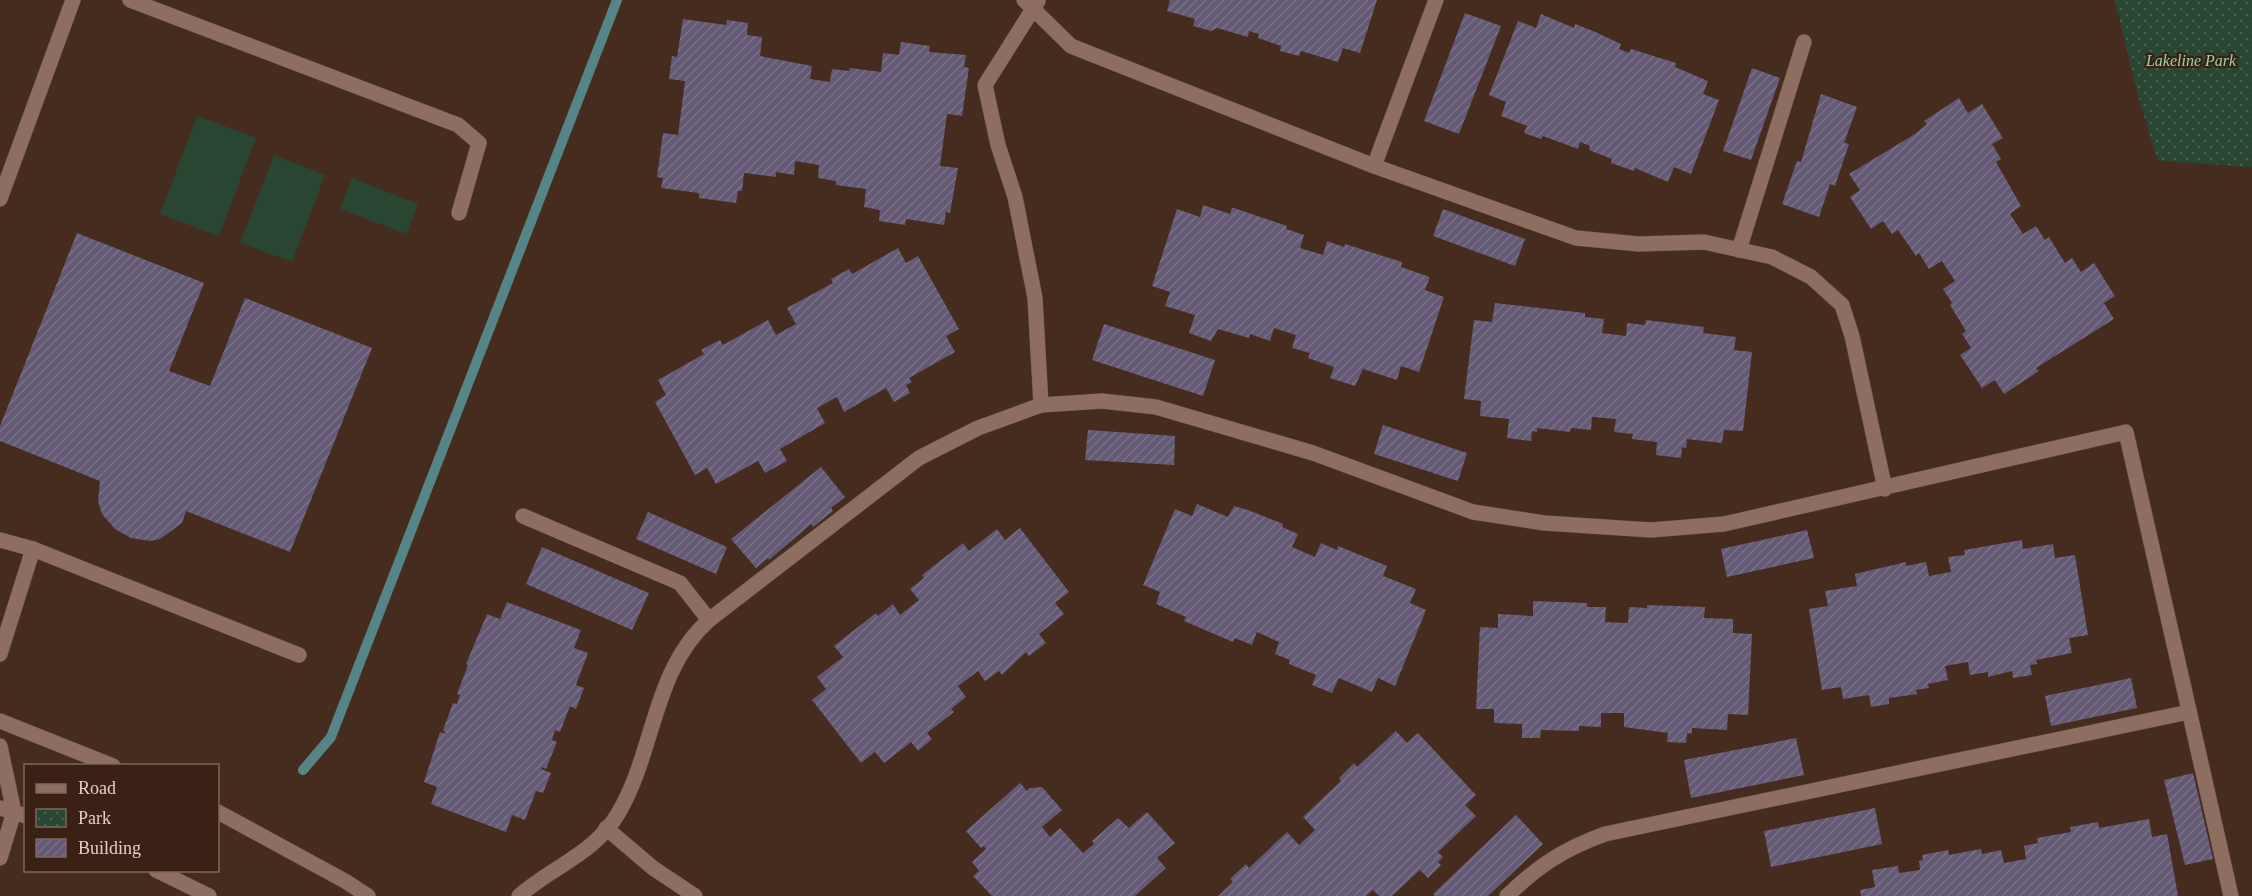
<svg xmlns="http://www.w3.org/2000/svg" width="2252" height="896" font-family="'Times New Roman',serif">
  <defs>
    <pattern id="park-dots" width="8" height="8" patternUnits="userSpaceOnUse" patternTransform="scale(1.5)"><rect width="8" height="8" fill="#294633"/><path d="M2 2h.1M6 6h.1" fill="none" stroke="#48604f" stroke-width="1.8" stroke-linecap="round"/></pattern>
    <pattern id="building-hatch" width="6" height="6" patternUnits="userSpaceOnUse" patternTransform="scale(1.5)"><rect width="6" height="6" fill="#645a76"/><path d="M-1 1l2-2M0 6l6-6M5 7l2-2" fill="none" stroke="#7a7188"/></pattern>
  </defs>
  <rect width="100%" height="100%" fill="#462b1f"/>
  <g fill="#294633">
    <path d="M197,116L256,138L219,236L160,214Z"/>
    <path d="M274,155L325,175L292,262L240,243Z"/>
    <path d="M352,178L418,204L406,234L340,209Z"/>
  </g>
  <path fill="url(#park-dots)" d="M2115,0H2252V167L2158,161L2138,96Z"/>
  <g fill="none" stroke-linecap="round" stroke-linejoin="round">
    <path stroke="#558586" stroke-width="10" d="M303,770L331,737L617,0"/>
  </g>
  <g fill="url(#building-hatch)">
    <path d="M1170,0H1377L1360,53L1343,48L1338,62L1301,51L1299,56L1280,51L1281,46L1258,38L1259,34L1249,31L1248,37L1217,28L1211,31L1193,26L1195,19L1167,11Z"/>
    <path d="M1465,13L1501,26L1459,134L1424,121Z"/>
    <path d="M1541,14L1574,28L1575,24L1593,31L1621,44L1619,49L1629,53L1631,49L1676,63L1675,67L1708,81L1703,94L1719,100L1691,174L1674,167L1668,182L1635,168L1634,171L1611,163L1612,159L1589,150L1590,146L1580,142L1578,149L1543,136L1541,139L1524,133L1527,126L1501,116L1506,102L1489,95L1518,21L1536,28Z"/>
    <path d="M683,19L726,25L727,20L748,23L747,35L762,37L760,56L812,66L810,79L830,82L832,69L849,71L850,68L881,72L883,53L899,55L901,42L930,46L929,52L966,55L964,67L969,68L962,116L947,114L940,166L958,168L950,213L946,212L944,225L906,219L905,225L879,221L880,210L864,207L866,189L836,185V181L818,178L819,165L795,161L794,175L776,172V177L744,173L742,191H738L736,203L699,198V193L661,188L663,178L657,177L663,133L678,135L685,81L669,79L672,56L677,57Z"/>
    <path d="M1752,68L1780,78L1751,160L1723,151Z"/>
    <path d="M1821,94L1857,107L1844,143L1849,144L1835,186L1830,184L1819,217L1782,204L1797,161L1801,162Z"/>
    <path d="M1959,98L1968,113L1982,104L2003,138L1992,144L2001,159L1996,162L2021,206L2010,214L2023,234L2036,226L2045,240L2049,237L2065,263L2072,258L2081,272L2094,263L2115,296L2104,303L2114,319L2036,368L2039,371L2004,394L1995,380L1982,388L1960,355L1971,348L1962,334L1966,331L1950,305L1952,303L1943,289L1955,281L1942,261L1929,269L1919,253L1916,256L1898,230L1892,234L1883,221L1871,229L1850,197L1860,190L1849,174L1915,134L1927,124L1924,121Z"/>
    <path d="M1203,205L1230,214L1232,208H1234L1287,226L1286,229L1304,235L1300,248L1323,255L1327,241L1344,247L1345,244L1402,262L1401,267L1430,277L1425,290L1444,297L1419,372L1401,366L1397,380L1363,369L1355,386L1330,378L1334,367L1308,358L1310,353L1292,348L1296,335L1274,328L1270,341L1250,334L1249,338L1218,329L1211,341L1189,333L1195,315L1165,306L1170,292L1152,286L1177,209L1200,217Z"/>
    <path d="M1443,209L1525,239L1515,266L1433,236Z"/>
    <path d="M77,233L204,283L169,371L210,386L245,298L372,348L290,552L186,511L182,523L160,539L150,541L131,538L115,529L102,514L98,501L100,481L0,441V426Z"/>
    <path d="M898,248L906,263L918,256L959,329L946,336L955,352L909,378L912,382L906,385L910,393L894,402L886,388L844,412L837,397L817,408L825,423L780,449L787,461L765,473L758,461L716,484L707,468L695,475L655,402L666,395L658,380L704,354L701,350L720,340L723,345L768,320L776,335L796,324L787,308L833,283L831,279L849,269L852,274Z"/>
    <path d="M1495,303L1585,313V317L1604,319L1602,333L1626,336L1627,323L1645,325L1646,320L1704,327L1703,333L1736,337L1734,350L1752,352L1743,431L1724,430L1722,443L1687,439L1686,448L1682,447L1681,458L1656,455L1657,442L1632,439L1633,434L1614,432L1616,419L1592,417L1591,430L1571,428L1570,432L1537,428V432L1532,431L1531,441L1507,438L1509,419L1480,416L1481,401L1464,399L1474,320L1492,322Z"/>
    <path d="M1104,324L1215,360L1203,396L1092,360Z"/>
    <path d="M1383,425L1467,453L1458,481L1374,454Z"/>
    <path d="M1088,430L1175,436L1174,465L1085,460Z"/>
    <path d="M821,467L845,497L831,508L833,511L813,527L811,524L769,560L768,558L756,568L731,539Z"/>
    <path d="M1197,504L1228,517L1234,506L1248,510L1283,524L1282,527L1298,534L1292,547L1315,557L1321,543L1337,550L1338,546L1387,566L1383,576L1416,589L1410,603L1426,610L1395,686L1378,678L1372,692L1339,678L1332,693L1312,685L1316,675L1289,664L1290,660L1275,654L1279,642L1257,632L1252,645L1235,638L1233,642L1184,621L1186,617L1156,604L1160,592L1143,585L1175,509L1192,516Z"/>
    <path d="M648,512L727,547L716,574L636,539Z"/>
    <path d="M1020,528L1069,592L1055,603L1064,614L1039,634L1046,643L1029,656L1026,652L1002,675L999,671L985,681L978,671L958,686L966,697L951,709L954,712L927,733L932,739L918,751L911,742L884,763L875,752L861,763L812,700L826,689L817,677L843,657L834,646L876,613L878,616L893,604L900,615L919,600L910,589L924,578L922,575L963,543L969,551L997,529L1005,540Z"/>
    <path d="M1807,530L1814,558L1727,577L1721,549Z"/>
    <path d="M2022,540L2023,549L2053,544L2055,558L2075,555L2088,635L2069,638L2072,653L2036,660L2037,664L2030,665L2032,675L2013,678L2012,671L1988,677V672L1970,675L1968,662L1945,666L1948,680L1928,684L1929,688L1916,690L1917,694L1889,698V704L1871,707L1869,695L1843,699L1841,687L1822,690L1809,609L1828,606L1825,591L1857,586L1855,574L1906,562V566L1926,562L1929,576L1951,572L1948,557L1965,555L1964,550Z"/>
    <path d="M542,547L649,593L632,630L526,584Z"/>
    <path d="M1533,601L1587,603V607H1606L1605,622L1628,623L1629,607L1647,608V605L1705,607L1704,618L1733,619V633L1752,634L1748,715L1728,714L1727,730L1692,728V734L1687,733L1686,743L1667,742L1668,733L1624,727V713H1601V727L1579,726V731L1541,730L1540,738H1522V724L1494,723V709H1476L1480,627L1498,628V614L1533,616Z"/>
    <path d="M507,602L581,630L574,648L588,653L576,685L584,688L576,709L570,706L560,732L555,730L552,740L557,742L546,769L542,767L541,769L551,773L543,793L536,791L525,820L512,815L506,832L431,804L437,787L424,782L440,732L446,734L443,730L453,703L457,704L460,695L457,694L468,665L466,664L487,614L500,619Z"/>
    <path d="M2131,678L2137,708L2051,726L2045,696Z"/>
    <path d="M1396,731L1407,743L1418,733L1476,795L1465,805L1476,816L1438,852L1443,857L1438,862L1441,865L1428,878L1420,870L1392,896H1379L1373,890L1366,896H1218L1233,882L1230,879L1246,864L1249,868L1287,832L1299,845L1315,830L1303,817L1341,781L1339,778L1354,763L1357,767Z"/>
    <path d="M1796,738L1804,775L1691,798L1684,760Z"/>
    <path d="M2193,773L2213,859L2185,865L2164,780Z"/>
    <path d="M1020,783L1027,791L1030,788L1042,787L1062,810L1042,827L1050,837L1060,828L1083,853L1094,844L1092,841L1118,818L1129,828L1147,812L1175,843L1157,858L1166,868L1135,896H992L973,876L979,871L972,862L986,849L984,846L981,848L966,831Z"/>
    <path d="M1875,808L1882,844L1771,867L1764,831Z"/>
    <path d="M1516,815L1543,844L1488,896H1435L1433,894Z"/>
    <path d="M2149,819L2152,837L2167,834L2178,896H1861L1860,890L1875,887L1872,870L1898,866L1899,873L1920,870L1919,861L1923,860L1922,855L1948,850L1949,855L1981,849L1982,854L2001,850L2004,863L2026,859L2024,846L2038,843L2037,838L2071,832L2070,827L2098,822L2099,828Z"/>
  </g>
  <g fill="none" stroke-linecap="round" stroke-linejoin="round">
    <g stroke="#5e483d" stroke-width="16">
      <g id="lane">
        <path d="M130,0L458,125L479,143L459,213"/>
        <path d="M1024,0L1071,46L1374,166L1576,238L1639,244L1704,242L1772,257L1811,277L1842,305L1852,336L1885,489"/>
        <path d="M1038,1L985,85L998,145L1015,197L1035,298L1041,405"/>
        <path d="M1374,166L1436,0"/>
        <path d="M0,199L73,0"/>
        <path d="M1739,250L1804,42"/>
        <path d="M523,516L680,583L709,620"/>
        <path d="M0,540L33,549L299,655"/>
        <path d="M0,654L33,549"/>
        <path d="M606,828L653,868L695,896"/>
        <path d="M519,896C553,866 595,854 619,812C655,750 653,670 709,620L919,458L978,428L1041,405L1102,401L1156,407L1313,453L1473,512L1544,523L1651,530L1724,524L2126,432L2231,896"/>
        <path d="M1507,896C1539,865 1564,849 1605,834L2189,712"/>
      </g>
    </g>
    <g stroke="#5e483d" stroke-width="16">
      <path id="street" d="M0,746L14,812L0,858"/>
    </g>
    <g stroke="#5e483d" stroke-width="16">
      <g id="secondary">
        <path d="M0,721L113,766"/>
        <path d="M0,808L26,816"/>
        <path d="M218,812L345,881L368,896"/>
        <path d="M156,870L209,896"/>
      </g>
    </g>
    <use href="#lane" stroke="#8d6e60" stroke-width="15"/>
    <use href="#street" stroke="#8d6e60" stroke-width="15"/>
    <use href="#secondary" stroke="#8d6e60" stroke-width="15"/>
  </g>
  <g text-anchor="middle" dominant-baseline="central" stroke-width="4.5" stroke-linejoin="round" paint-order="stroke">
    <g font-size="16" font-style="italic" fill="#97d2aa" stroke="#3b2115">
      <text x="2191" y="60">Lakeline Park</text>
    </g>
  </g>
  <rect x="24" y="764" width="195" height="108" fill="#3b2115" stroke="#7d675c" stroke-width="1.5"/>
  <rect x="36" y="784" width="30" height="9" fill="#8d6e60" stroke="#7d675c" stroke-width="1.5"/>
  <text x="78" y="794" font-size="18" fill="#e1cfc7">Road</text>
  <rect x="36" y="809" width="30" height="18" fill="url(#park-dots)" stroke="#7d675c" stroke-width="1.5"/>
  <text x="78" y="824" font-size="18" fill="#e1cfc7">Park</text>
  <rect x="36" y="839" width="30" height="18" fill="url(#building-hatch)" stroke="#7d675c" stroke-width="1.5"/>
  <text x="78" y="854" font-size="18" fill="#e1cfc7">Building</text>
</svg>
